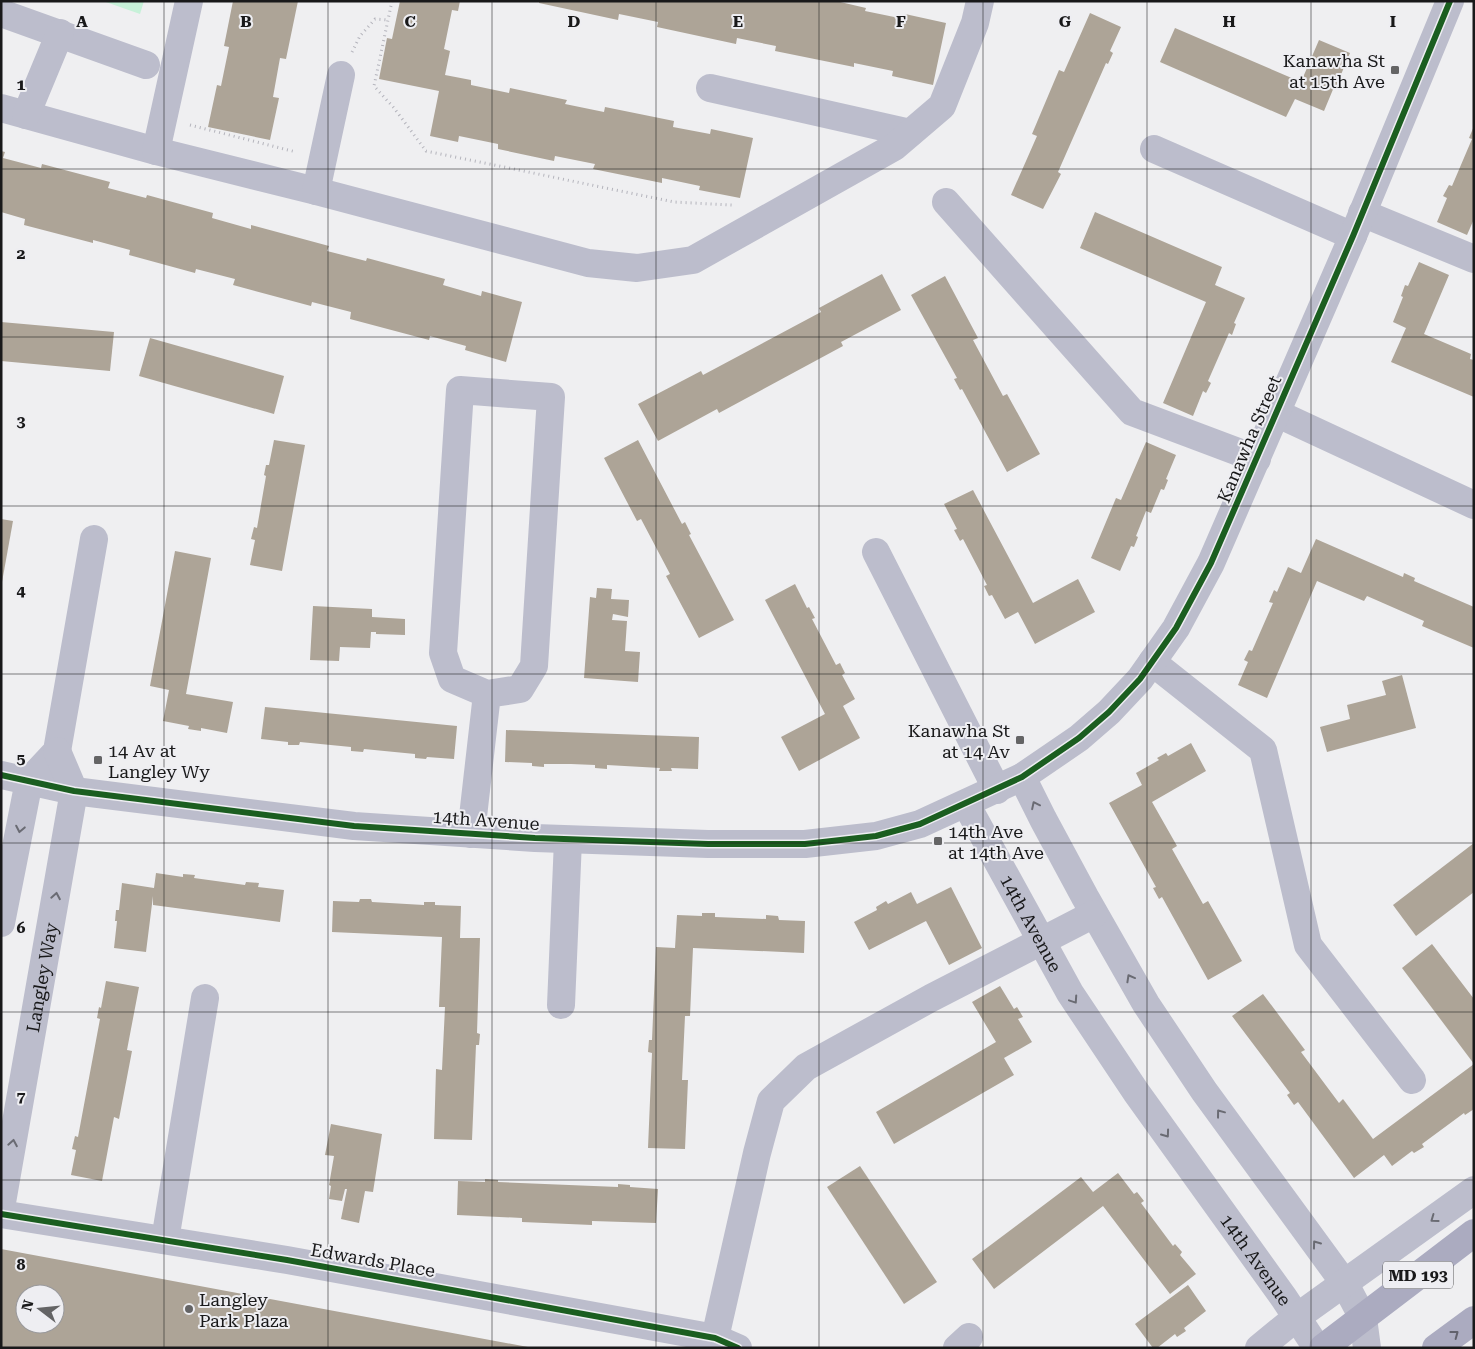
<svg xmlns="http://www.w3.org/2000/svg" width="1475" height="1349" font-family="'Roboto Serif',serif">
  <rect width="100%" height="100%" fill="#efeff1"/>
  <path fill="#c7f1d9" d="M103,1H144L140,14Z"/>
  <g fill="#ada497" fill-rule="evenodd">
    <path d="M233,1H298L286,59L280,58L273,97L279,98L270,140L208,127L217,85L221,86L229,47L224,46Z"/>
    <path d="M400,1H460L458,11L452,10L444,49L450,51L445,75L471,80V85L509,93L510,88L567,100L565,104L604,112L605,107L674,121L673,127L710,134L711,129L753,138L740,198L699,190L700,186L662,178V183L593,169L595,164L555,156L554,161L498,149V144L459,136L458,142L430,136L439,91L379,79L387,38L392,39Z"/>
    <path d="M539,1H836L866,8L865,11L904,19L905,14L946,23L933,85L892,76L893,71L854,63V67L775,51L776,46L737,38L736,44L657,27L658,22L619,14L618,20L539,3Z"/>
    <path d="M1090,13L1121,27L1110,51L1113,53L1108,64L1106,63L1058,172L1061,174L1043,209L1011,195L1037,136L1032,134L1059,70L1064,72Z"/>
    <path d="M1175,28L1301,82L1319,40L1350,53L1340,77H1342L1337,88L1334,87L1324,111L1295,99L1286,117L1160,62Z"/>
    <path d="M1474,126V219L1467,235L1437,222L1447,198L1443,196L1449,185L1452,186L1472,139L1469,138Z"/>
    <path d="M1,151L5,152L3,158L41,168L42,164L110,182L108,188L146,198L147,195L213,213L212,218L251,229V225L329,246L327,251L366,261L367,258L445,279L443,285L481,296L482,291L522,302L506,362L465,350L466,346L430,336L429,340L350,319L351,312L312,302L311,306L233,285L235,279L196,269L195,273L129,255L130,250L93,240V243L24,225L25,219L1,212Z"/>
    <path d="M1095,212L1222,267L1215,285L1245,298L1234,323L1236,324L1232,335L1229,333L1208,381L1211,383L1206,393L1203,391L1193,416L1163,403L1206,302L1080,248Z"/>
    <path d="M1419,262L1449,275L1424,334L1471,354L1470,359L1474,360V397L1391,362L1406,328L1393,322L1403,297L1401,296L1405,285L1408,286Z"/>
    <path d="M882,274L901,310L841,342L843,346L719,413L717,409L658,441L638,404L701,371L703,375L821,312L819,308Z"/>
    <path d="M945,276L978,338L973,340L1003,396L1007,394L1040,454L1007,472L962,389L960,390L954,379L957,378L911,295Z"/>
    <path d="M1,322L114,332L110,371L1,361Z"/>
    <path d="M150,338L284,376L274,414L139,376Z"/>
    <path d="M274,440L305,445L282,571L250,565L255,540L251,539L254,527L257,528L266,476L264,475L266,465H269Z"/>
    <path d="M638,440L682,524L685,522L691,534L689,535L734,620L699,638L666,576L670,574L641,519L637,521L604,458Z"/>
    <path d="M1146,442L1176,455L1166,479L1168,480L1164,490L1161,489L1151,513L1146,511L1136,536L1138,537L1134,547L1131,546L1120,571L1091,558L1116,498L1121,500Z"/>
    <path d="M973,490L1033,603L1078,579L1095,612L1035,644L1018,612L1005,619L992,595L989,596L984,586L987,585L963,539L960,541L954,530L957,529L944,504Z"/>
    <path d="M1,519L13,521L2,582H1Z"/>
    <path d="M1316,539L1403,577L1404,573L1415,578L1414,581L1474,607V648L1422,626L1424,621L1367,596L1364,601L1317,581L1267,698L1238,685L1248,662L1244,660L1249,650L1252,651L1273,603L1269,602L1274,590L1277,592L1288,567L1301,573Z"/>
    <path d="M175,551L211,558L186,694L233,702L227,733L201,728V731L188,729L189,726L163,721L169,690L150,686Z"/>
    <path d="M795,584L807,608L809,607L815,618L812,619L836,665L840,663L845,673L842,675L855,699L843,706L860,738L799,771L781,737L825,714L765,600Z"/>
    <path d="M597,588L612,589L611,599L629,600L628,617L613,614L612,620L627,621L625,651L640,652L638,682L584,678L590,597L596,598Z"/>
    <path d="M313,606L372,609V617L405,619V635L376,634V632H371L370,648L340,647L339,661L310,660Z"/>
    <path d="M1402,675L1416,728L1327,752L1320,727L1350,719L1347,705L1386,695L1382,681Z"/>
    <path d="M265,707L457,726L454,759L427,757L426,759L415,758V754L364,749L363,752L351,751V747L300,742L299,745H288V742L261,739Z"/>
    <path d="M506,730L699,737L698,769L671,768L672,771H659L660,768L607,765V769L595,768V765L571,764H544V767L532,766V763L505,762Z"/>
    <path d="M1191,743L1206,771L1152,802L1177,846L1172,849L1203,904L1208,901L1242,961L1208,980L1162,897L1159,899L1153,888L1156,887L1109,803L1142,785L1136,773L1159,760L1157,758L1166,753L1168,756Z"/>
    <path d="M1474,843V892L1416,936L1393,905Z"/>
    <path d="M156,873L183,877V874L195,875L194,878L245,885L246,882L259,883L258,887L284,890L280,922L153,905V896L146,952L114,948L117,921H115L116,910H119L122,883L154,888Z"/>
    <path d="M951,887L982,948L949,965L926,921L869,950L854,922L877,910L876,907L886,901L888,904L911,892L917,904Z"/>
    <path d="M360,899H371L372,902L424,905V902H435V905L461,906L460,938H480L477,1033L480,1034L479,1045H476L472,1140L434,1139L436,1069L442,1070L445,1007H439L442,937L332,932L333,901L359,902Z"/>
    <path d="M702,913H715V917L766,919V915L778,916L779,920L805,921L804,953L693,948L690,1016H685L682,1080H688L685,1149L648,1148L652,1053L648,1052L649,1040H652L656,947L675,948L677,915L702,916Z"/>
    <path d="M1432,944L1474,999V1109L1465,1115L1464,1113L1422,1144L1424,1147L1414,1153L1412,1151L1392,1166L1384,1155L1354,1178L1298,1102L1294,1105L1287,1095L1290,1093L1232,1016L1263,994L1305,1050L1301,1052L1339,1103L1343,1099L1373,1139L1474,1064L1402,968Z"/>
    <path d="M106,981L139,987L127,1050L132,1051L119,1119L114,1117L102,1181L71,1175L76,1150L72,1149L75,1136L78,1137L100,1019L97,1018L99,1007L101,1008Z"/>
    <path d="M1000,986L1014,1009L1017,1007L1023,1017L1018,1019L1032,1042L1004,1058L1014,1075L894,1144L876,1112L996,1042L972,1002Z"/>
    <path d="M331,1124L382,1134L373,1192L365,1191L359,1223L341,1219L347,1189H345L342,1201L329,1199L331,1186L329,1185L334,1156L325,1155Z"/>
    <path d="M860,1166L937,1282L904,1304L827,1187Z"/>
    <path d="M1118,1173L1134,1194L1137,1192L1144,1201L1141,1203L1173,1246L1175,1244L1182,1252L1180,1255L1196,1274L1170,1294L1103,1206L994,1289L972,1259L1081,1177L1093,1192Z"/>
    <path d="M485,1179L498,1180V1182L618,1187V1184L630,1185V1187L658,1189L656,1223L592,1221V1225L522,1222V1218L457,1215L458,1181L485,1182Z"/>
    <path d="M1,1249L528,1347V1348H1ZM25,1294H55V1324H25Z"/>
    <path d="M1188,1285L1206,1311L1184,1328L1186,1331L1177,1337L1175,1334L1157,1348H1153L1135,1324Z"/>
  </g>
  <g fill="none" stroke-linecap="round" stroke-linejoin="round">
    <g stroke="#b4b4bc" stroke-width="3" stroke-dasharray="1 4" stroke-linecap="butt">
      <path d="M392,1L374,86L394,108L426,151L674,202L732,205"/>
      <path d="M352,52L360,36L375,19L388,20"/>
      <path d="M190,125L296,152"/>
    </g>
    <g stroke="#bcbdcc" stroke-width="28">
      <path d="M1,13L146,65"/>
      <path d="M710,88L910,133"/>
      <path d="M1,108L156,151L316,191L588,263L637,268L693,260L894,147L942,106L975,23L980,1"/>
      <path d="M26,115L60,33"/>
      <path d="M1154,149L1353,236"/>
      <path d="M156,151L189,1"/>
      <path d="M316,191L341,75"/>
      <path d="M946,202L1132,412L1257,459"/>
      <path d="M1362,213L1474,259"/>
      <path d="M1276,413L1474,505"/>
      <path d="M876,552L997,790"/>
      <path d="M1152,662L1263,750L1308,945L1412,1080"/>
      <path d="M1,775L74,791L354,826L535,838L708,844H805L876,836L920,824L1022,777L1079,738L1109,712L1140,679L1176,628L1211,563L1353,236L1450,1"/>
      <path d="M1022,777L1043,819L1085,897L1146,1004L1204,1091L1345,1284L1363,1318L1367,1348"/>
      <path id="s1" d="M966,804L1070,993L1136,1092L1284,1298L1317,1348"/>
      <path d="M471,834L487,694L520,689L534,666L551,397L460,390L443,653L452,679L487,694"/>
      <path d="M1,923L29,781L57,751L94,539"/>
      <path d="M561,1005L568,840"/>
      <path id="s2" d="M1,1208L74,791L57,751"/>
      <path d="M1,1214L287,1260L715,1338L738,1348"/>
      <path d="M165,1240L205,998"/>
      <path d="M715,1338L757,1153L771,1101L806,1067L931,998L1094,914"/>
      <path d="M957,1348L969,1337"/>
      <path d="M1259,1348L1297,1317L1474,1190"/>
    </g>
    <g stroke="#ababc0" stroke-width="28">
      <path d="M1323,1348L1474,1233"/>
      <path d="M1436,1348L1474,1320"/>
    </g>
    <g stroke="#eeeef2" stroke-width="9">
      <g id="cycleway">
        <path d="M1,775L74,791L354,826L535,838L708,844H805L876,836L920,824L1022,777L1079,738L1109,712L1140,679L1176,628L1211,563L1353,236L1450,1"/>
        <path d="M1,1214L287,1260L715,1338L738,1348"/>
      </g>
    </g>
    <use href="#cycleway" stroke="#1b5e20" stroke-width="6"/>
  </g>
  <defs><path id="oneway-chevron" d="M-2-3.5L2.5 0L-2 3.5" fill="none" stroke-width="1.6" stroke-linecap="round" stroke-linejoin="round" transform="scale(1.25)"/></defs>
  <g stroke="#6a6b73">
    <use href="#oneway-chevron" transform="translate(1035 805) rotate(-116)"/>
    <use href="#oneway-chevron" transform="translate(20 829) rotate(101)"/>
    <use href="#oneway-chevron" transform="translate(56 896) rotate(-80)"/>
    <use href="#oneway-chevron" transform="translate(1130 978) rotate(-119)"/>
    <use href="#oneway-chevron" transform="translate(1074 1000) rotate(56)"/>
    <use href="#oneway-chevron" transform="translate(1220 1113) rotate(-127)"/>
    <use href="#oneway-chevron" transform="translate(1166 1134) rotate(54)"/>
    <use href="#oneway-chevron" transform="translate(13 1143) rotate(-80)"/>
    <use href="#oneway-chevron" transform="translate(1434 1219) rotate(144)"/>
    <use href="#oneway-chevron" transform="translate(1316 1244) rotate(-126)"/>
  </g>
  <use stroke="#62626d" href="#oneway-chevron" transform="translate(1455 1334) rotate(-37)"/>
  <path fill="none" stroke="#19191a" stroke-width="1" stroke-opacity="0.55" d="M164,1V1348M328,1V1348M492,1V1348M656,1V1348M819,1V1348M983,1V1348M1147,1V1348M1311,1V1348M1,169H1474M1,337H1474M1,506H1474M1,674H1474M1,843H1474M1,1012H1474M1,1180H1474"/>
  <g fill="#646465" stroke="#eeeef2" stroke-width="2">
    <rect x="1390" y="65" width="10" height="10" rx="2.5"/>
    <rect x="1015" y="735" width="10" height="10" rx="2.5"/>
    <rect x="93" y="755" width="10" height="10" rx="2.5"/>
    <rect x="933" y="836" width="10" height="10" rx="2.5"/>
    <circle cx="189" cy="1309" r="5"/>
  </g>
  <g text-anchor="middle" dominant-baseline="central" stroke-width="4" stroke-linejoin="round" paint-order="stroke">
    <rect fill="#eeeef2" stroke="#59595b" stroke-width="1" x="1383" y="1261.5" width="70" height="27" rx="4"/>
    <g font-size="16" font-weight="bold" fill="#19191a">
      <text x="1418" y="1275">MD 193</text>
    </g>
    <g font-size="18" fill="#19191a" stroke="#eeeef2" text-anchor="start">
      <text x="1385" y="60" text-anchor="end">Kanawha St<tspan x="1385" dy="21">at 15th Ave</tspan></text>
      <text x="1010" y="730" text-anchor="end">Kanawha St<tspan x="1010" dy="21">at 14 Av</tspan></text>
      <text x="108" y="750">14 Av at<tspan x="108" dy="21">Langley Wy</tspan></text>
      <text x="948" y="831">14th Ave<tspan x="948" dy="21">at 14th Ave</tspan></text>
      <text x="199" y="1299">Langley<tspan x="199" dy="21">Park Plaza</tspan></text>
    </g>
    <g font-size="18" fill="#19191a" stroke="#eeeef2">
      <text transform="translate(1249 439) rotate(-67)">Kanawha Street</text>
      <text transform="translate(486 820) rotate(4)">14th Avenue</text>
      <text stroke="none"><textPath href="#s1" startOffset="136">14th Avenue</textPath></text>
      <text stroke="none"><textPath href="#s2" startOffset="234">Langley Way</textPath></text>
      <text transform="translate(373 1260) rotate(10)">Edwards Place</text>
      <text stroke="none"><textPath href="#s1" startOffset="541">14th Avenue</textPath></text>
    </g>
  </g>
  <g font-size="16" text-anchor="middle" font-weight="bold" fill="#19191a" stroke="#eeeef2" stroke-width="4" stroke-linejoin="round" paint-order="stroke">
    <text x="82" y="27">A</text>
    <text x="246" y="27">B</text>
    <text x="410" y="27">C</text>
    <text x="574" y="27">D</text>
    <text x="738" y="27">E</text>
    <text x="901" y="27">F</text>
    <text x="1065" y="27">G</text>
    <text x="1229" y="27">H</text>
    <text x="1393" y="27">I</text>
    <text x="21" y="90">1</text>
    <text x="21" y="259">2</text>
    <text x="21" y="427">3</text>
    <text x="21" y="596">4</text>
    <text x="21" y="764">5</text>
    <text x="21" y="933">6</text>
    <text x="21" y="1102">7</text>
    <text x="21" y="1270">8</text>
  </g>
  <rect width="1475" height="1349" fill="none" stroke="#19191a" stroke-width="5"/>
  <g transform="translate(40 1309) rotate(286)"><circle r="24" fill="#eeeef2" stroke="#99999c"/>
  <path d="M0-4L9 19L0 12L-9 19Z" fill="#646465"/>
  <text y="-8" font-size="14" font-weight="bold" text-anchor="middle" fill="#19191a">N</text>
  </g>
</svg>
